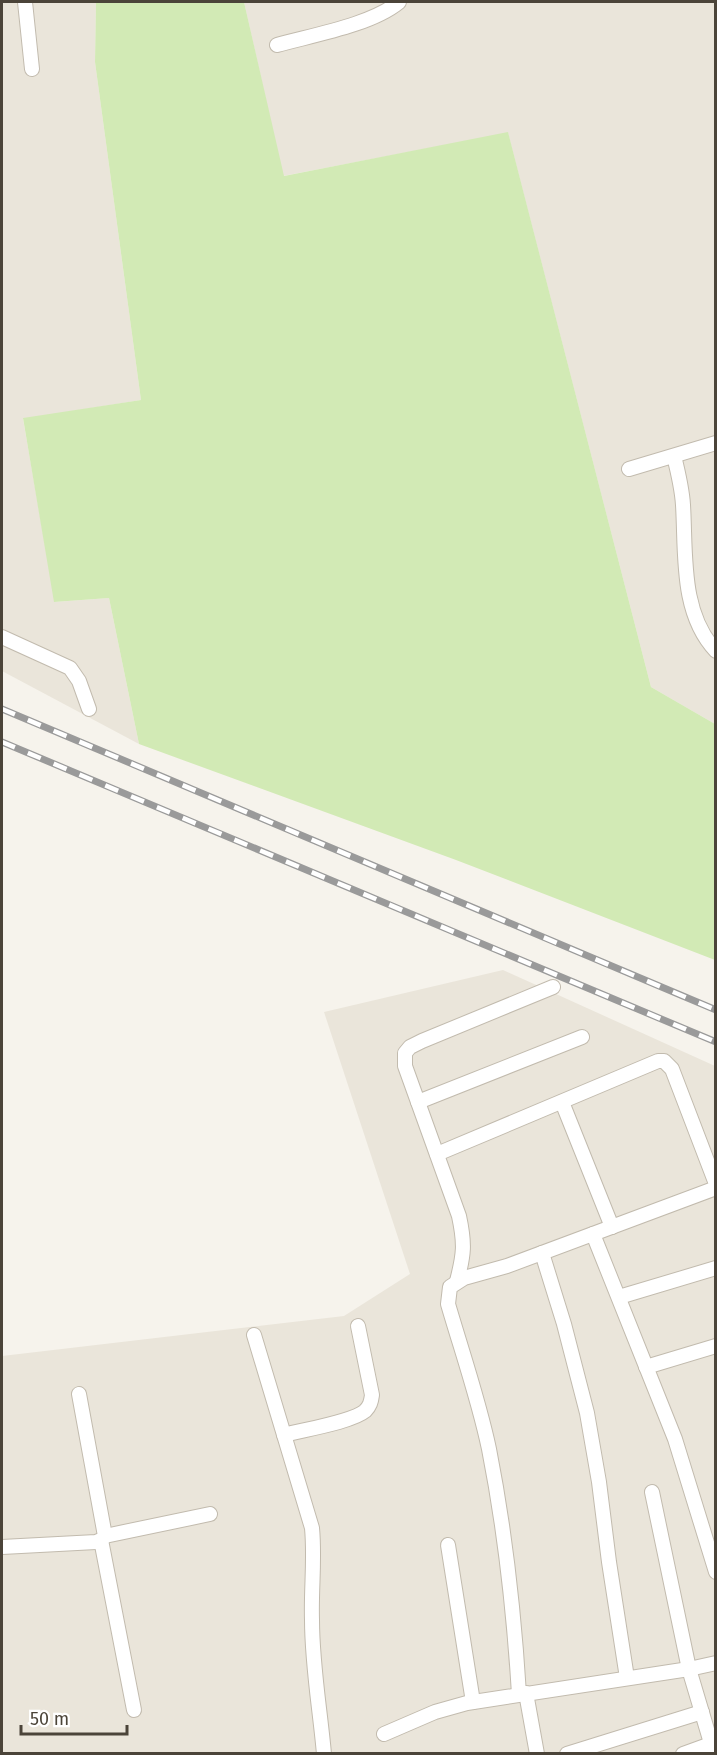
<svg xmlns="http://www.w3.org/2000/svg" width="717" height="1755" font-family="'Fira Sans',sans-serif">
  <rect width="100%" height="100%" fill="#f6f3ec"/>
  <g fill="#eae5da">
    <path d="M2,2H96L95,62L141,400L23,419L55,602L109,598L139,744L2,671Z"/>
    <path d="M244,2H715V724L651,687L508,133L283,176Z"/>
    <path d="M503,970L715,1066V1753H2V1356L344,1316L410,1274L324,1012Z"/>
  </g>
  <path fill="#d2eab5" d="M96,2H244L284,176L508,132L651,687L715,724V960L456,860L139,744L109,598L54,602L23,418L141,400L95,62Z"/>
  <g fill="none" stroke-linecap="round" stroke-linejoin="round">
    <g stroke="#c2bbae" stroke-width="16">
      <g id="minor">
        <path d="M25,2L32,69"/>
        <path d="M277,45C313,35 371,25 399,2"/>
        <path d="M674,456C678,472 682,488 683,505C686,553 680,613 716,651"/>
        <path d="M629,469L716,443"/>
        <path d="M2,637L70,668L79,681L89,709"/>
        <path d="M418,1102L582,1037"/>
        <path d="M562,1102L612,1227"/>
        <path d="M437,1154L658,1061H664L672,1069L716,1184"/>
        <path d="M593,1234L675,1439L716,1572"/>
        <path d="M542,1253L564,1324L587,1413L599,1482L609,1562L627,1678"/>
        <path d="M457,1281C464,1254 465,1244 459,1216L405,1066V1053L410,1047L422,1041L553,987"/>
        <path d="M619,1297L716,1268"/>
        <path d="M254,1335L312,1528C315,1559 311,1589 312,1620C312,1665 320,1709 324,1754"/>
        <path d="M646,1367L716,1346"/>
        <path d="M284,1435C302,1430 352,1422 365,1411C370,1406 371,1402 372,1395L358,1326"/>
        <path d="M652,1492L689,1669L711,1743L716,1750"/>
        <path d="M105,1536L210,1514"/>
        <path d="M101,1540L134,1710"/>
        <path d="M448,1545L473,1702"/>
        <path d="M2,1547L96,1542L101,1540L105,1536L79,1394"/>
        <path d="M526,1693L537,1754"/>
        <path d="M519,1694C514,1612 505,1530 489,1449C479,1401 462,1352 448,1304L450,1287L464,1278L507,1266L716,1188"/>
        <path d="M384,1734L435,1712L467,1703L689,1669L716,1663"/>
        <path d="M567,1754L702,1712"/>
        <path d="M683,1754L716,1742"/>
      </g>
    </g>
    <use href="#minor" stroke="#fff" stroke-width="14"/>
    <g stroke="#9a9a9a" stroke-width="7">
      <g id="rail">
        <path d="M2,709L716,1010"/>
        <path d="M2,742L716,1042"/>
      </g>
    </g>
    <use href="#rail" stroke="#fff" stroke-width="4.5" stroke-dasharray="14" stroke-linecap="butt"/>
  </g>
  <rect width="717" height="1755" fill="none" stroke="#4b4439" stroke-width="6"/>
  <path d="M21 1725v9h106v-9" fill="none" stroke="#4b4439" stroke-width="3"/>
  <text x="30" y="1725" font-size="18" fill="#4b4439" stroke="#ffffff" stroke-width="4.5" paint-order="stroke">50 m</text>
</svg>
